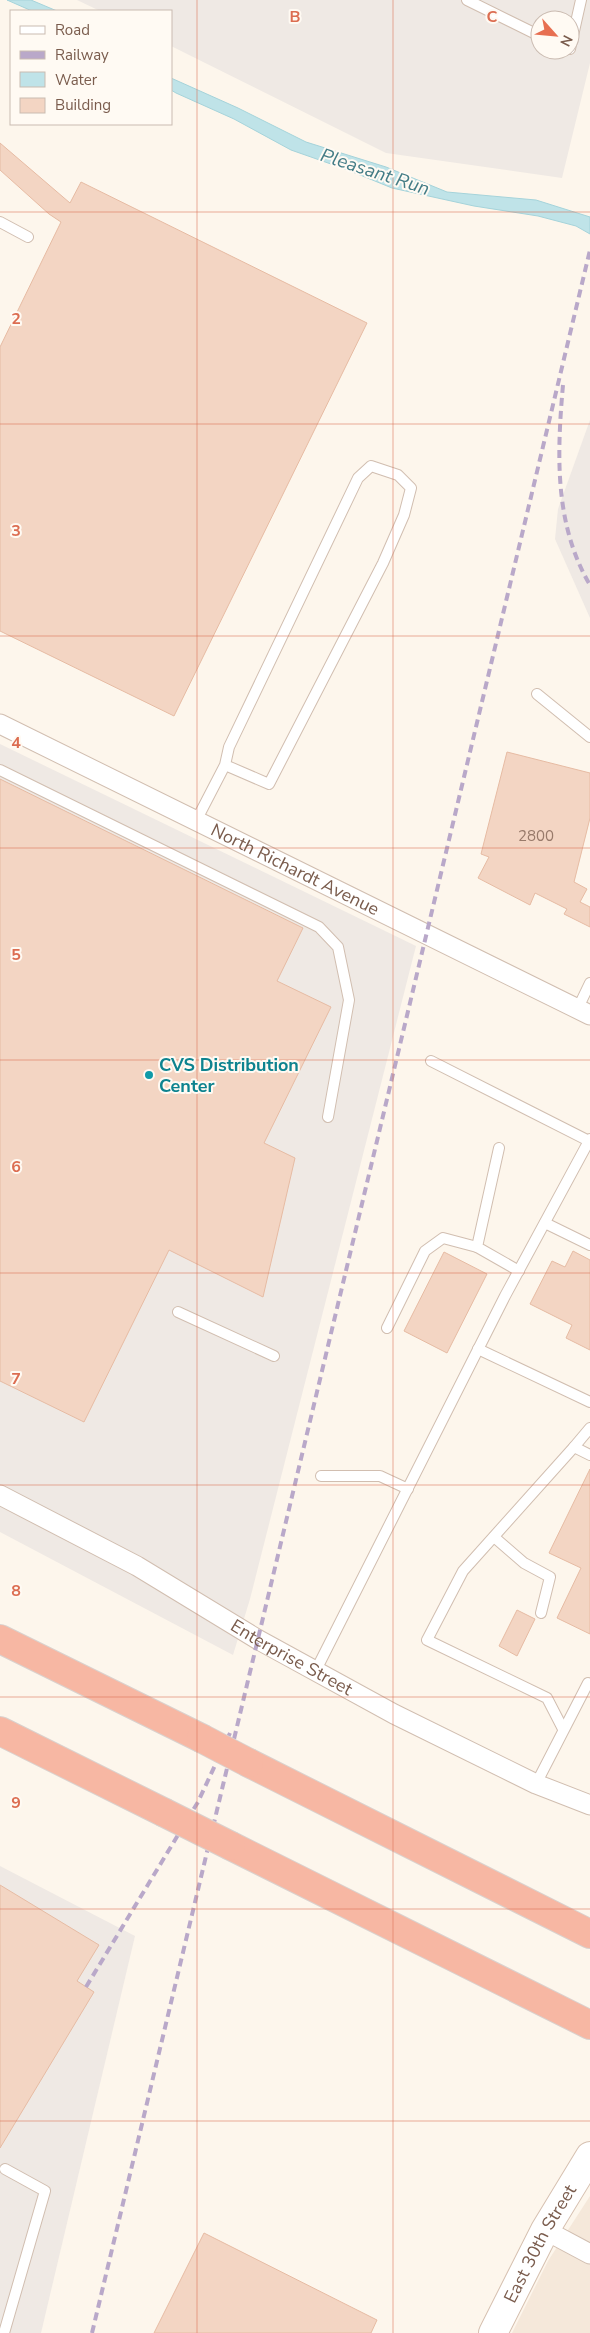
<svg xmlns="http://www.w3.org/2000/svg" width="590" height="2333" font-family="'Nunito Sans',sans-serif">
  <rect width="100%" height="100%" fill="#fdf6ec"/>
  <path fill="#f5e8da" d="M590,2196V2333H512L548,2261Z"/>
  <g fill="#efe9e4" fill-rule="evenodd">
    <path d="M77,0H590V63L562,178L386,153L171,46V11H100ZM540,20H570V50H540Z"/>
    <path d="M590,420V618L555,539L558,509Z"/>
    <path d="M0,744L416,946L250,1599L233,1655L0,1532Z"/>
    <path d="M0,1866L135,1936L41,2333H0Z"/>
  </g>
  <g fill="#bfe3e8" stroke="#a5d3da">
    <path d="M7,0H31L57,11H32Z"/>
    <path d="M171,78L238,108L306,142L386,167L447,192L536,200L590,217V234L576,226L538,216L474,206L392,188L348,170L291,150L234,119L176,93L171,90Z"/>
  </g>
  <g fill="#f3d5c3" stroke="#e6bba3">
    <path d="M0,143L70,203L81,182L367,323L174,716L0,631V347L61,222L49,214L0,170Z"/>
    <path d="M507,752L590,773V818L574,882L587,889L580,902L590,907V927L564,914L567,909L535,893L530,905L478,878L489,857L481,854Z"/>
    <path d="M0,779L303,928L277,981L331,1007L264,1143L295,1158L263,1297L169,1250L84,1422L0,1381Z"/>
    <path d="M573,1251L590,1260V1350L566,1338L572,1325L530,1304L552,1261L565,1267Z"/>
    <path d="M444,1252L487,1274L447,1353L404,1331Z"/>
    <path d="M590,1469V1634L557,1618L581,1568L549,1553Z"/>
    <path d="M517,1610L535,1619L517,1656L499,1646Z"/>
    <path d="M0,1885L99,1945L77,1981L94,1992L0,2148Z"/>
    <path d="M204,2233L377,2320L371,2333H154Z"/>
  </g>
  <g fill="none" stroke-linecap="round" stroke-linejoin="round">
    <g stroke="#d1beb0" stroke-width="12">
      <g id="lane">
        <path d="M467,0L540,36"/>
        <path d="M570,49L581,0"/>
        <path d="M0,222L28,237"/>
        <path d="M537,694L590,737"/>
        <path d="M0,770L319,927L338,947L349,1000L328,1117"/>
        <path d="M196,821L225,765L269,784L383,563L404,515L411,488L398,475L371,466L358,478L229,747L225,765"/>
        <path d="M578,1008L590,983"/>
        <path d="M431,1061L589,1141"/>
        <path d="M499,1148L477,1247L519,1271"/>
        <path d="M545,1223L590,1245"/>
        <path d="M178,1312L274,1356"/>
        <path d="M387,1328L425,1251L443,1238L477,1247"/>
        <path d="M478,1349L590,1402"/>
        <path d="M574,1447L590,1428"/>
        <path d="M321,1476H380L408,1489"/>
        <path d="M494,1537L524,1563L550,1577L541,1613"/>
        <path d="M315,1672L505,1296L590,1139"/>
        <path d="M563,1729L547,1698L427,1640L463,1571L574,1447L590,1455"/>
        <path d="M536,1784L588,1683"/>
        <path d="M4,2333L45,2191L5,2169"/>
      </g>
    </g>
    <g stroke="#d1beb0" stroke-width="21">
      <g id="street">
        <path id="s1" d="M0,724L590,1015"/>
        <path id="s2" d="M0,1495L137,1566L257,1639L394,1714L536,1784L590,1805"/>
        <path d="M545,2230L590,2254"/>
      </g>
    </g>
    <g stroke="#d6c0b0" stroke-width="30">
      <g id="secondary">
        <path id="s3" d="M493,2333L545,2230L590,2156"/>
      </g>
    </g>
    <g stroke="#dad1cd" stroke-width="30">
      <g id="highway">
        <path d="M0,1639L201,1738"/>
        <path d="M0,1731L163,1812"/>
        <path d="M249,1763L590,1934"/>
        <path d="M231,1846L590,2025"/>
      </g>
    </g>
    <use href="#lane" stroke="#fff" stroke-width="10"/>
    <use href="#street" stroke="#fff" stroke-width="19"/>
    <use href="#secondary" stroke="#fff" stroke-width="28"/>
    <use href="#highway" stroke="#f7b7a3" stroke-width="28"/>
    <g stroke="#b9a8c9" stroke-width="4" stroke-dasharray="8 5" stroke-linecap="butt">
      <path d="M563,385C557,453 554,524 590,585"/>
      <path d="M86,1987L198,1802L230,1733"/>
      <path d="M92,2333L590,250"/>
    </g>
    <g stroke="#dad1cd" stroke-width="30" stroke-linecap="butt">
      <g id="highway-bridge">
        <path d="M201,1738L249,1763"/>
        <path d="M163,1812L231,1846"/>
      </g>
    </g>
    <use href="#highway-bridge" stroke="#f7b7a3" stroke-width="28"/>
  </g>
  <path fill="none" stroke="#dc6d51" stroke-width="1" stroke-opacity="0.55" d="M197,0V2333M393,0V2333M0,212H590M0,424H590M0,636H590M0,848H590M0,1060H590M0,1273H590M0,1485H590M0,1697H590M0,1909H590M0,2121H590"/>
  <circle fill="#0f9aa8" stroke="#fffaf3" stroke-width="2" cx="149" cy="1075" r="5"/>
  <g text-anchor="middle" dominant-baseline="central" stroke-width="4" stroke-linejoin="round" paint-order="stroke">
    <g font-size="15" fill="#987a6a">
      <text x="536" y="836">2800</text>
    </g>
    <g font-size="18" fill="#7a5c4d" stroke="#fffaf3">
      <text stroke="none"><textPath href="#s1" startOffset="329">North Richardt Avenue</textPath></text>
      <text stroke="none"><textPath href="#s2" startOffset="334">Enterprise Street</textPath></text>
      <text stroke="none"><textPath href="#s3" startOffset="101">East 30th Street</textPath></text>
    </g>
    <g font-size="18" font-weight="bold" fill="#0d838f" stroke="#fffaf3" text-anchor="start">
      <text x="159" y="1065">CVS Distribution<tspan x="159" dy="21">Center</tspan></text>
    </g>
    <g font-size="19" font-style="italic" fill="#437c86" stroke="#fffaf3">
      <text transform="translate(375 172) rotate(18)">Pleasant Run</text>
    </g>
  </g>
  <g font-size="16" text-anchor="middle" font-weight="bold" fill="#dc6d51" stroke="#fffaf3" stroke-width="4" stroke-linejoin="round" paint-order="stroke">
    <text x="295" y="22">B</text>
    <text x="492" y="22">C</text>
    <text x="16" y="324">2</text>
    <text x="16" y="536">3</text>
    <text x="16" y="748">4</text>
    <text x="16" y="960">5</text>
    <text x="16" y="1172">6</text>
    <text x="16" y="1384">7</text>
    <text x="16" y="1596">8</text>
    <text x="16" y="1808">9</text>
  </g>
  <rect x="10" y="10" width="162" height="115" fill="#fffaf3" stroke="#cabbb1"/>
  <rect x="20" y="26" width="25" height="8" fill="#ffffff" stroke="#cabbb1"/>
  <text x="55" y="35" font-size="15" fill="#7a5c4d">Road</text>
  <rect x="20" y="51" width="25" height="8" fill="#b9a8c9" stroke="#cabbb1"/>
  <text x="55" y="60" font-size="15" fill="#7a5c4d">Railway</text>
  <rect x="20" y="72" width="25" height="15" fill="#bfe3e8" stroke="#cabbb1"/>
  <text x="55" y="85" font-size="15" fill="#7a5c4d">Water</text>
  <rect x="20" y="98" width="25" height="15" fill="#f3d5c3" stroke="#cabbb1"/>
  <text x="55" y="110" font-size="15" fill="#7a5c4d">Building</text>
  <g transform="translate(555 35) rotate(117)"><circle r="24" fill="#fffaf3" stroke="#cabbb1"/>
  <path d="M0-4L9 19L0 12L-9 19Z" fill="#e76f51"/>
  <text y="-8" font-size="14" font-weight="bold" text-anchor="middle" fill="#7a5c4d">N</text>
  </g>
</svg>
